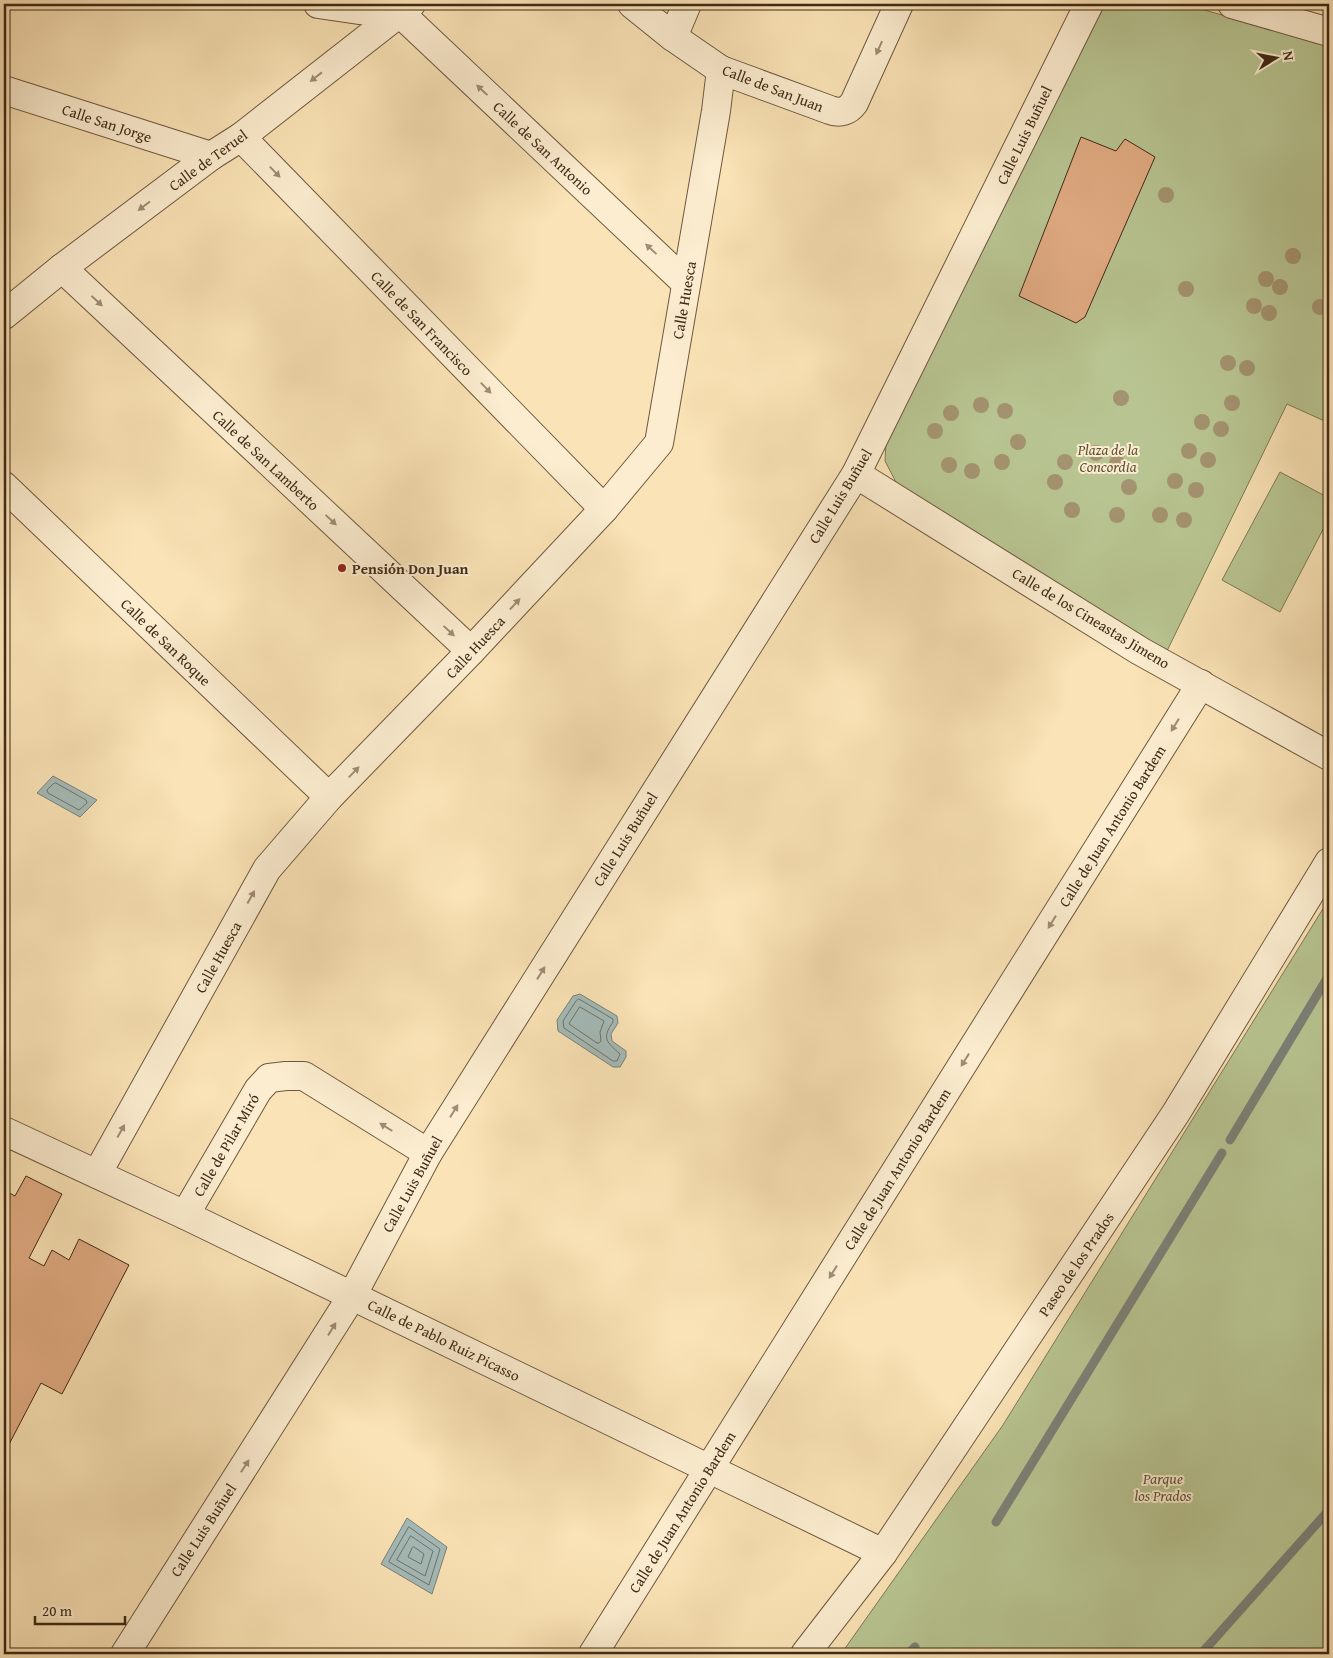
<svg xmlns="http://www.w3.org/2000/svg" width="1333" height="1658" font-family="'Gentium Book Plus',serif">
  <rect width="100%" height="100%" fill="#fae3b6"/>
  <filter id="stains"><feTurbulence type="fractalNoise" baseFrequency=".004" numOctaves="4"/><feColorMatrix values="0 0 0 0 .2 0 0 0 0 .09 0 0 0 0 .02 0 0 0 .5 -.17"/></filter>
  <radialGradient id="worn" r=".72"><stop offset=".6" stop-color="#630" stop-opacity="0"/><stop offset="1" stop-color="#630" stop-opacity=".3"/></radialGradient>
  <g fill="#b8c592" stroke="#7c7854">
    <path d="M1099,4H1184L1329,46V423L1287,404L1166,653L897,484L885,461L886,441Z"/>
    <path d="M1280,472L1329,498V518L1280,612L1222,580Z"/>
    <path d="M1329,899V1654H841L1003,1425Z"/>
  </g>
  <g fill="#a4bbb9" stroke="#7c8178">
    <path d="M53,776L97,800L80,817L37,793Z"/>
    <path d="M580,994L617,1016L618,1023L611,1034L612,1041L626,1051V1057L620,1067H613L558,1031L557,1020L573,996Z"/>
    <path d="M407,1518L447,1547L432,1594L381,1564Z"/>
  </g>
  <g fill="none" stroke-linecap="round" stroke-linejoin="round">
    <g stroke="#727268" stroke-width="1">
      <path d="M56,783L86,800L87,803L79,810L48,793L47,790L53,784Z"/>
      <path d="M579,999L613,1019V1022C601,1039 607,1042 620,1054L617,1061H613L564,1028L563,1021L576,1001Z"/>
      <path d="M580,1007L604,1021L600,1032L601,1041L599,1043H597L569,1024L570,1022Z"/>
      <path d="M409,1527L440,1549L429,1585L389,1562Z"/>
      <path d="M411,1536L433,1551L425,1576L397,1560Z"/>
      <path d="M414,1547L424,1554L421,1564L408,1557L412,1548Z"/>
    </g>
    <g stroke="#7c8178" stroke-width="9">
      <path d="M1230,1140L1329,975"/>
      <path d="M996,1522L1222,1153"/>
      <path d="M908,1654L915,1647"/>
      <path d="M1201,1654L1329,1510"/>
    </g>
  </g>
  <g fill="#e1ab83" stroke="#3f2a17">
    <path d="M1081,137L1116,151L1125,139L1155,157L1085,317L1076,323L1019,296Z"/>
    <path d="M26,1176L62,1194L29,1258L44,1266L52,1250L69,1260L79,1239L129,1265L62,1394L41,1383L4,1454V1301L8,1292L4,1290V1190L15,1196Z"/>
  </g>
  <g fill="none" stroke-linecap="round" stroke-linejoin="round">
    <g stroke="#6e583f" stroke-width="30">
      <g id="minor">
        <path d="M318,4L359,10L400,13L686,283"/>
        <path d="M632,4L673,37L721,70L830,110C840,114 848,111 854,103L899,4"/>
        <path d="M1232,4L1329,32"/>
        <path d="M673,37L687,4"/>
        <path d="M4,90L211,156"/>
        <path d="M241,137L604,509"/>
        <path d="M62,268L471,651"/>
        <path d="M4,315L62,268L211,156L241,137L411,4"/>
        <path d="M856,474L1140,651L1329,756"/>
        <path d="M4,486L329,797"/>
        <path d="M4,1131L185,1215L883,1553"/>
        <path d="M97,1174L267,869L329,797L471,651L604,509L659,443L716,111L721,70"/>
        <path d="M185,1215L258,1090L269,1078L286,1076H304L428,1153"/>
        <path d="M125,1654L352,1296L428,1153L856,474L1089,4"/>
        <path d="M593,1654L1201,684"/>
        <path d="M805,1654L883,1553L1176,1113L1329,862"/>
      </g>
    </g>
    <use href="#minor" stroke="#fcedd0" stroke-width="28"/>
  </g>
  <g fill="#a49370">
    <circle cx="1166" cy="195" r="8"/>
    <circle cx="1293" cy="256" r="8"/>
    <circle cx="1266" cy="279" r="8"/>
    <circle cx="1280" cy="287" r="8"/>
    <circle cx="1186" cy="289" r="8"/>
    <circle cx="1254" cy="306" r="8"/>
    <circle cx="1320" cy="307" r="8"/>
    <circle cx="1269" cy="313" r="8"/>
    <circle cx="1228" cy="363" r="8"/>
    <circle cx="1247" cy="368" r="8"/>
    <circle cx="1121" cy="398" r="8"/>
    <circle cx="1232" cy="403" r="8"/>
    <circle cx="981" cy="405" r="8"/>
    <circle cx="1005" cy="411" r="8"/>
    <circle cx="951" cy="413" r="8"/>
    <circle cx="1202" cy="422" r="8"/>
    <circle cx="1221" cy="429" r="8"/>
    <circle cx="935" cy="431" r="8"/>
    <circle cx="1018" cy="442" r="8"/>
    <circle cx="1189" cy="451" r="8"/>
    <circle cx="1096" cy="453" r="8"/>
    <circle cx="1208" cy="460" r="8"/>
    <circle cx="1002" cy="462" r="8"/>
    <circle cx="1065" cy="462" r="8"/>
    <circle cx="1117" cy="463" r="8"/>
    <circle cx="949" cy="465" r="8"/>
    <circle cx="972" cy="471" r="8"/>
    <circle cx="1175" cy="481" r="8"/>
    <circle cx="1055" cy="482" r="8"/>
    <circle cx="1129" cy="487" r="8"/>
    <circle cx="1196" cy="490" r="8"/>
    <circle cx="1072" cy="510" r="8"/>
    <circle cx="1117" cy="515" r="8"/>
    <circle cx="1160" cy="515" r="8"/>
    <circle cx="1184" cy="520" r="8"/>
  </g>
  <defs><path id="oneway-solid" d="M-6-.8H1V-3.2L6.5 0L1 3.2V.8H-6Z" transform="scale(1.25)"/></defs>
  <g fill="#9e8c74">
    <use href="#oneway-solid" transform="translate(879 48) rotate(114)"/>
    <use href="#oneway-solid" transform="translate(316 77) rotate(142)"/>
    <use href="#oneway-solid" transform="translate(482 90) rotate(-137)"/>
    <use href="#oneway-solid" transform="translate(275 172) rotate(46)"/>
    <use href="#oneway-solid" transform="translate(144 206) rotate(143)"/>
    <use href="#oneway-solid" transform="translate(651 249) rotate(-137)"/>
    <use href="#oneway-solid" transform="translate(97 301) rotate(43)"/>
    <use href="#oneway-solid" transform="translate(486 388) rotate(46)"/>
    <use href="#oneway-solid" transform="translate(331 520) rotate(43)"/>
    <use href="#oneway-solid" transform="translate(515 604) rotate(-47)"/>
    <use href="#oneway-solid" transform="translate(449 631) rotate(43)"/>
    <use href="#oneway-solid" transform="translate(1175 725) rotate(122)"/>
    <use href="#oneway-solid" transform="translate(354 772) rotate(-46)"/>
    <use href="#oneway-solid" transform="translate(251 897) rotate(-61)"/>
    <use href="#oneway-solid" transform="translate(1052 922) rotate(122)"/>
    <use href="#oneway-solid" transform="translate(541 973) rotate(-58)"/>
    <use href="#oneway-solid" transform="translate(965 1060) rotate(122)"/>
    <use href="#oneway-solid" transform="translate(454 1111) rotate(-58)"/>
    <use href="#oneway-solid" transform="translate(386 1127) rotate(-148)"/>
    <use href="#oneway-solid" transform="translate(121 1131) rotate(-61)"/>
    <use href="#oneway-solid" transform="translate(833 1272) rotate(122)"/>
    <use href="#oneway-solid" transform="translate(332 1329) rotate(-58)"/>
    <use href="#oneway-solid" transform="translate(245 1466) rotate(-57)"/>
  </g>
  <circle fill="#8f2418" stroke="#fcedd0" stroke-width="2" cx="342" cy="568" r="5"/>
  <g text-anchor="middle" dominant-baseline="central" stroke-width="4" stroke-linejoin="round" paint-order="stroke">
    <g font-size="15" fill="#3f2a17" stroke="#fcedd0">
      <text transform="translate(773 88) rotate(21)">Calle de San Juan</text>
      <text transform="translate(107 123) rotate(18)">Calle San Jorge</text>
      <text transform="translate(1024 135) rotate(-64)">Calle Luis Buñuel</text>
      <text transform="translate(543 148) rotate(43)">Calle de San Antonio</text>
      <text transform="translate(208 160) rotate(-36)">Calle de Teruel</text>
      <text transform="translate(684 300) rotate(-80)">Calle Huesca</text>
      <text transform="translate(422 323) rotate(46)">Calle de San Francisco</text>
      <text transform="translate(266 460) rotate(43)">Calle de San Lamberto</text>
      <text transform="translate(840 496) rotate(-59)">Calle Luis Buñuel</text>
      <text transform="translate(1091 618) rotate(31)">Calle de los Cineastas Jimeno</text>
      <text transform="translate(166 642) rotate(44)">Calle de San Roque</text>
      <text transform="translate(475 647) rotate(-47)">Calle Huesca</text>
      <text transform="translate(1112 826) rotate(-58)">Calle de Juan Antonio Bardem</text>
      <text transform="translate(625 839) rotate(-58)">Calle Luis Buñuel</text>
      <text transform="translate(218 957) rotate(-61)">Calle Huesca</text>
      <text transform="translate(226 1145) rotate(-60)">Calle de Pilar Miró</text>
      <text transform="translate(897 1169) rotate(-58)">Calle de Juan Antonio Bardem</text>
      <text transform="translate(412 1184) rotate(-61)">Calle Luis Buñuel</text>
      <text transform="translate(1076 1264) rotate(-56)">Paseo de los Prados</text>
      <text transform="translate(444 1340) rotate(26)">Calle de Pablo Ruiz Picasso</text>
      <text transform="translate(682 1512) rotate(-58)">Calle de Juan Antonio Bardem</text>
      <text transform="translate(203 1530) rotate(-57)">Calle Luis Buñuel</text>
    </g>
    <g font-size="15" font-style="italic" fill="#5d5136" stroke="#fcedd0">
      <text x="1108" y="449">Plaza de la<tspan x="1108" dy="17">Concordia</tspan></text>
      <text x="1163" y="1478">Parque<tspan x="1163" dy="17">los Prados</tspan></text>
    </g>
    <g font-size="15" font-weight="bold" fill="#3f2a17" stroke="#fcedd0" text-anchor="start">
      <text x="352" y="568">Pensión Don Juan</text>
    </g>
  </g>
  <rect width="1333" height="1658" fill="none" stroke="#fae3b6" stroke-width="20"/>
  <rect x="5" y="5" width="1323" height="1648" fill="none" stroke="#3f2a17" stroke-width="2.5"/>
  <rect x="10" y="10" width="1313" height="1638" fill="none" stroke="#3f2a17"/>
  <g transform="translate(1276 58) rotate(80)" stroke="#fcedd0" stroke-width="4" paint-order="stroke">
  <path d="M0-4L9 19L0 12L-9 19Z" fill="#3f2a17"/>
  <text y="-8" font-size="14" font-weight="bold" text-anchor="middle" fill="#3f2a17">N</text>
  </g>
  <path d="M35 1616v8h90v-8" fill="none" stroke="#3f2a17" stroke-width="2.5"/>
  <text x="42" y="1616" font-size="15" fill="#3f2a17" stroke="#fcedd0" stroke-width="4" paint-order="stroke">20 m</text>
  <rect width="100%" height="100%" filter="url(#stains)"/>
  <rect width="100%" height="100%" fill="url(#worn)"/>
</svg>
